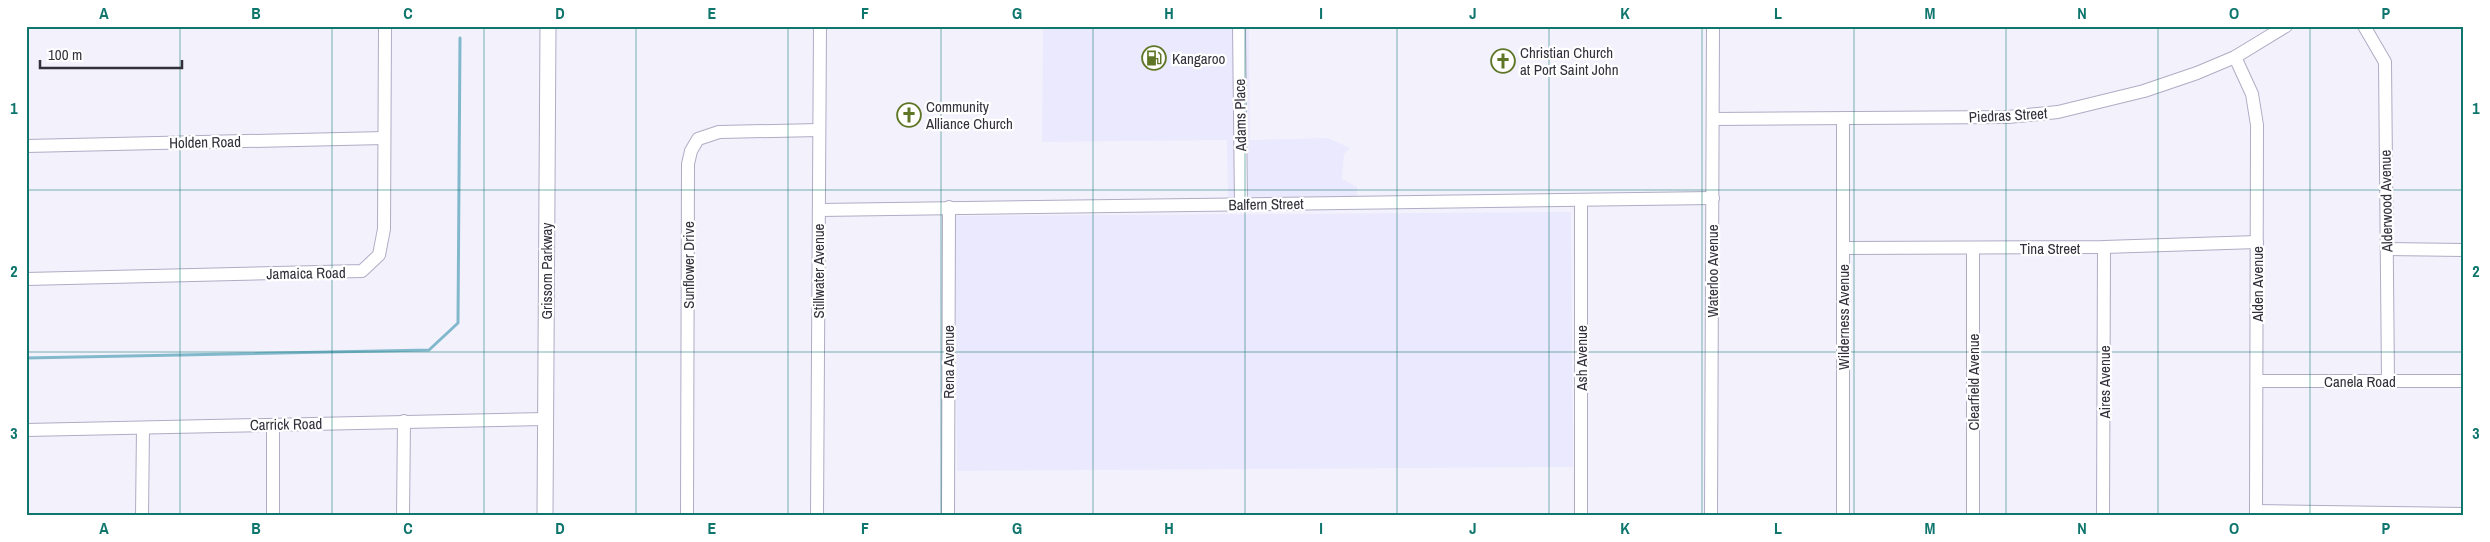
<svg xmlns="http://www.w3.org/2000/svg" width="2490" height="542" font-family="'Archivo Narrow',sans-serif">
  <rect width="100%" height="100%" fill="#f3f2fc"/>
  <g fill="#ebe9fd">
    <path d="M1043,26H1235L1236,199H1228L1227,140L1042,142Z"/>
    <path d="M1244,26H1249L1250,140L1328,138L1350,148L1344,154L1342,179L1357,187V197L1246,199Z"/>
    <path d="M1571,212L1573,467L957,471L955,216Z"/>
  </g>
  <g fill="none" stroke-linecap="round" stroke-linejoin="round">
    <path stroke="#82b8cc" stroke-width="3" d="M26,358L429,350L458,323L460,38"/>
    <g stroke="#afacc4" stroke-width="14">
      <g id="minor">
        <path d="M1239,26L1241,204"/>
        <path d="M2364,26L2385,62L2388,381"/>
        <path d="M2235,57L2252,94L2257,125L2256,516"/>
        <path d="M1843,118V516"/>
        <path d="M1713,119L2008,117L2058,112L2144,91L2197,73L2235,57L2286,26"/>
        <path d="M26,146L384,138"/>
        <path d="M1581,200V516"/>
        <path d="M819,210L1713,198"/>
        <path d="M1843,248L2104,247L2257,242"/>
        <path d="M2387,249L2464,250"/>
        <path d="M26,279L362,271L379,255L384,229L385,26"/>
        <path d="M2257,381H2464"/>
        <path d="M26,430L545,419"/>
        <path d="M2256,511L2464,514"/>
        <path d="M142,516L143,428"/>
        <path d="M273,516V425"/>
        <path d="M403,516L404,421"/>
        <path d="M687,516L688,164L691,151L698,139L719,132L819,130"/>
        <path d="M817,516L820,26"/>
        <path d="M948,516L949,207"/>
        <path d="M1711,516L1713,26"/>
        <path d="M1973,516V248"/>
        <path d="M2103,516L2104,247"/>
      </g>
    </g>
    <g stroke="#afacc4" stroke-width="17">
      <path id="major" d="M545,516L548,26"/>
    </g>
    <use href="#minor" stroke="#fff" stroke-width="12"/>
    <use href="#major" stroke="#fff" stroke-width="15"/>
  </g>
  <path fill="none" stroke="#0f766e" stroke-width="1" stroke-opacity="0.55" d="M180,26V516M332,26V516M484,26V516M636,26V516M788,26V516M941,26V516M1093,26V516M1245,26V516M1397,26V516M1549,26V516M1702,26V516M1854,26V516M2006,26V516M2158,26V516M2310,26V516M26,190H2464M26,352H2464"/>
  <defs>
    <g id="fuel-ring" transform="scale(1.25)"><circle r="9.5" fill="#fff" stroke="#5f7627" stroke-width="1.5"/><path d="M-5.5-6h7V0h2V4h1.3V-2.5L3-4.5l.8-.8L6-3V5H2.5V1h-1V6h-7ZM-4.2-4.7v3.2H.2V-4.7Z" fill="#5f7627"/></g>
    <g id="church-ring" transform="scale(1.25)"><circle r="9.5" fill="#fff" stroke="#5f7627" stroke-width="1.5"/><path d="M-1.2-6h2.4v3.5h3.3v2.4h-3.3V6h-2.4V-.1h-3.3v-2.4h3.3Z" fill="#5f7627"/></g>
  </defs>
  <g fill-rule="evenodd">
    <use href="#fuel-ring" x="1154" y="58"/>
    <use href="#church-ring" x="1503" y="61"/>
    <use href="#church-ring" x="909" y="115"/>
  </g>
  <g text-anchor="middle" dominant-baseline="central" stroke-width="4.5" stroke-linejoin="round" paint-order="stroke">
    <g font-size="15" fill="#32313b" stroke="#fff" text-anchor="start">
      <text x="1520" y="52">Christian Church<tspan x="1520" dy="17">at Port Saint John</tspan></text>
      <text x="1172" y="58">Kangaroo</text>
      <text x="926" y="106">Community<tspan x="926" dy="17">Alliance Church</tspan></text>
    </g>
    <g font-size="15" fill="#32313b" stroke="#fff">
      <text transform="translate(1240 115) rotate(-91)">Adams Place</text>
      <text transform="translate(2008 115) rotate(-3)">Piedras Street</text>
      <text transform="translate(205 142) rotate(-1)">Holden Road</text>
      <text transform="translate(2386 201) rotate(-91)">Alderwood Avenue</text>
      <text transform="translate(1266 204) rotate(-1)">Balfern Street</text>
      <text x="2050" y="248">Tina Street</text>
      <text transform="translate(688 265) rotate(-90)">Sunflower Drive</text>
      <text transform="translate(546 271) rotate(-90)">Grissom Parkway</text>
      <text transform="translate(818 271) rotate(-90)">Stillwater Avenue</text>
      <text transform="translate(1712 271) rotate(-90)">Waterloo Avenue</text>
      <text transform="translate(306 273) rotate(-1)">Jamaica Road</text>
      <text transform="translate(2257 284) rotate(-90)">Alden Avenue</text>
      <text transform="translate(1843 317) rotate(-90)">Wilderness Avenue</text>
      <text transform="translate(1581 358) rotate(-90)">Ash Avenue</text>
      <text transform="translate(948 362) rotate(-90)">Rena Avenue</text>
      <text x="2360" y="381">Canela Road</text>
      <text transform="translate(1973 382) rotate(-90)">Clearfield Avenue</text>
      <text transform="translate(2104 382) rotate(-90)">Aires Avenue</text>
      <text transform="translate(286 424) rotate(-1)">Carrick Road</text>
    </g>
  </g>
  <rect width="2490" height="542" fill="none" stroke="#ffffff" stroke-width="55"/>
  <path d="M40 60v8h142v-8" fill="none" stroke="#32313b" stroke-width="2.5"/>
  <text x="48" y="60" font-size="15" fill="#32313b" stroke="#ffffff" stroke-width="4" paint-order="stroke">100 m</text>
  <rect x="28" y="28" width="2434" height="486" fill="none" stroke="#0f766e" stroke-width="2"/>
  <g font-size="16" text-anchor="middle" font-weight="bold" fill="#0f766e">
    <text x="104" y="19">A</text>
    <text x="256" y="19">B</text>
    <text x="408" y="19">C</text>
    <text x="560" y="19">D</text>
    <text x="712" y="19">E</text>
    <text x="865" y="19">F</text>
    <text x="1017" y="19">G</text>
    <text x="1169" y="19">H</text>
    <text x="1321" y="19">I</text>
    <text x="1473" y="19">J</text>
    <text x="1625" y="19">K</text>
    <text x="1778" y="19">L</text>
    <text x="1930" y="19">M</text>
    <text x="2082" y="19">N</text>
    <text x="2234" y="19">O</text>
    <text x="2386" y="19">P</text>
    <text x="14" y="114">1</text>
    <text x="2476" y="114">1</text>
    <text x="14" y="277">2</text>
    <text x="2476" y="277">2</text>
    <text x="14" y="439">3</text>
    <text x="2476" y="439">3</text>
    <text x="104" y="534">A</text>
    <text x="256" y="534">B</text>
    <text x="408" y="534">C</text>
    <text x="560" y="534">D</text>
    <text x="712" y="534">E</text>
    <text x="865" y="534">F</text>
    <text x="1017" y="534">G</text>
    <text x="1169" y="534">H</text>
    <text x="1321" y="534">I</text>
    <text x="1473" y="534">J</text>
    <text x="1625" y="534">K</text>
    <text x="1778" y="534">L</text>
    <text x="1930" y="534">M</text>
    <text x="2082" y="534">N</text>
    <text x="2234" y="534">O</text>
    <text x="2386" y="534">P</text>
  </g>
</svg>
